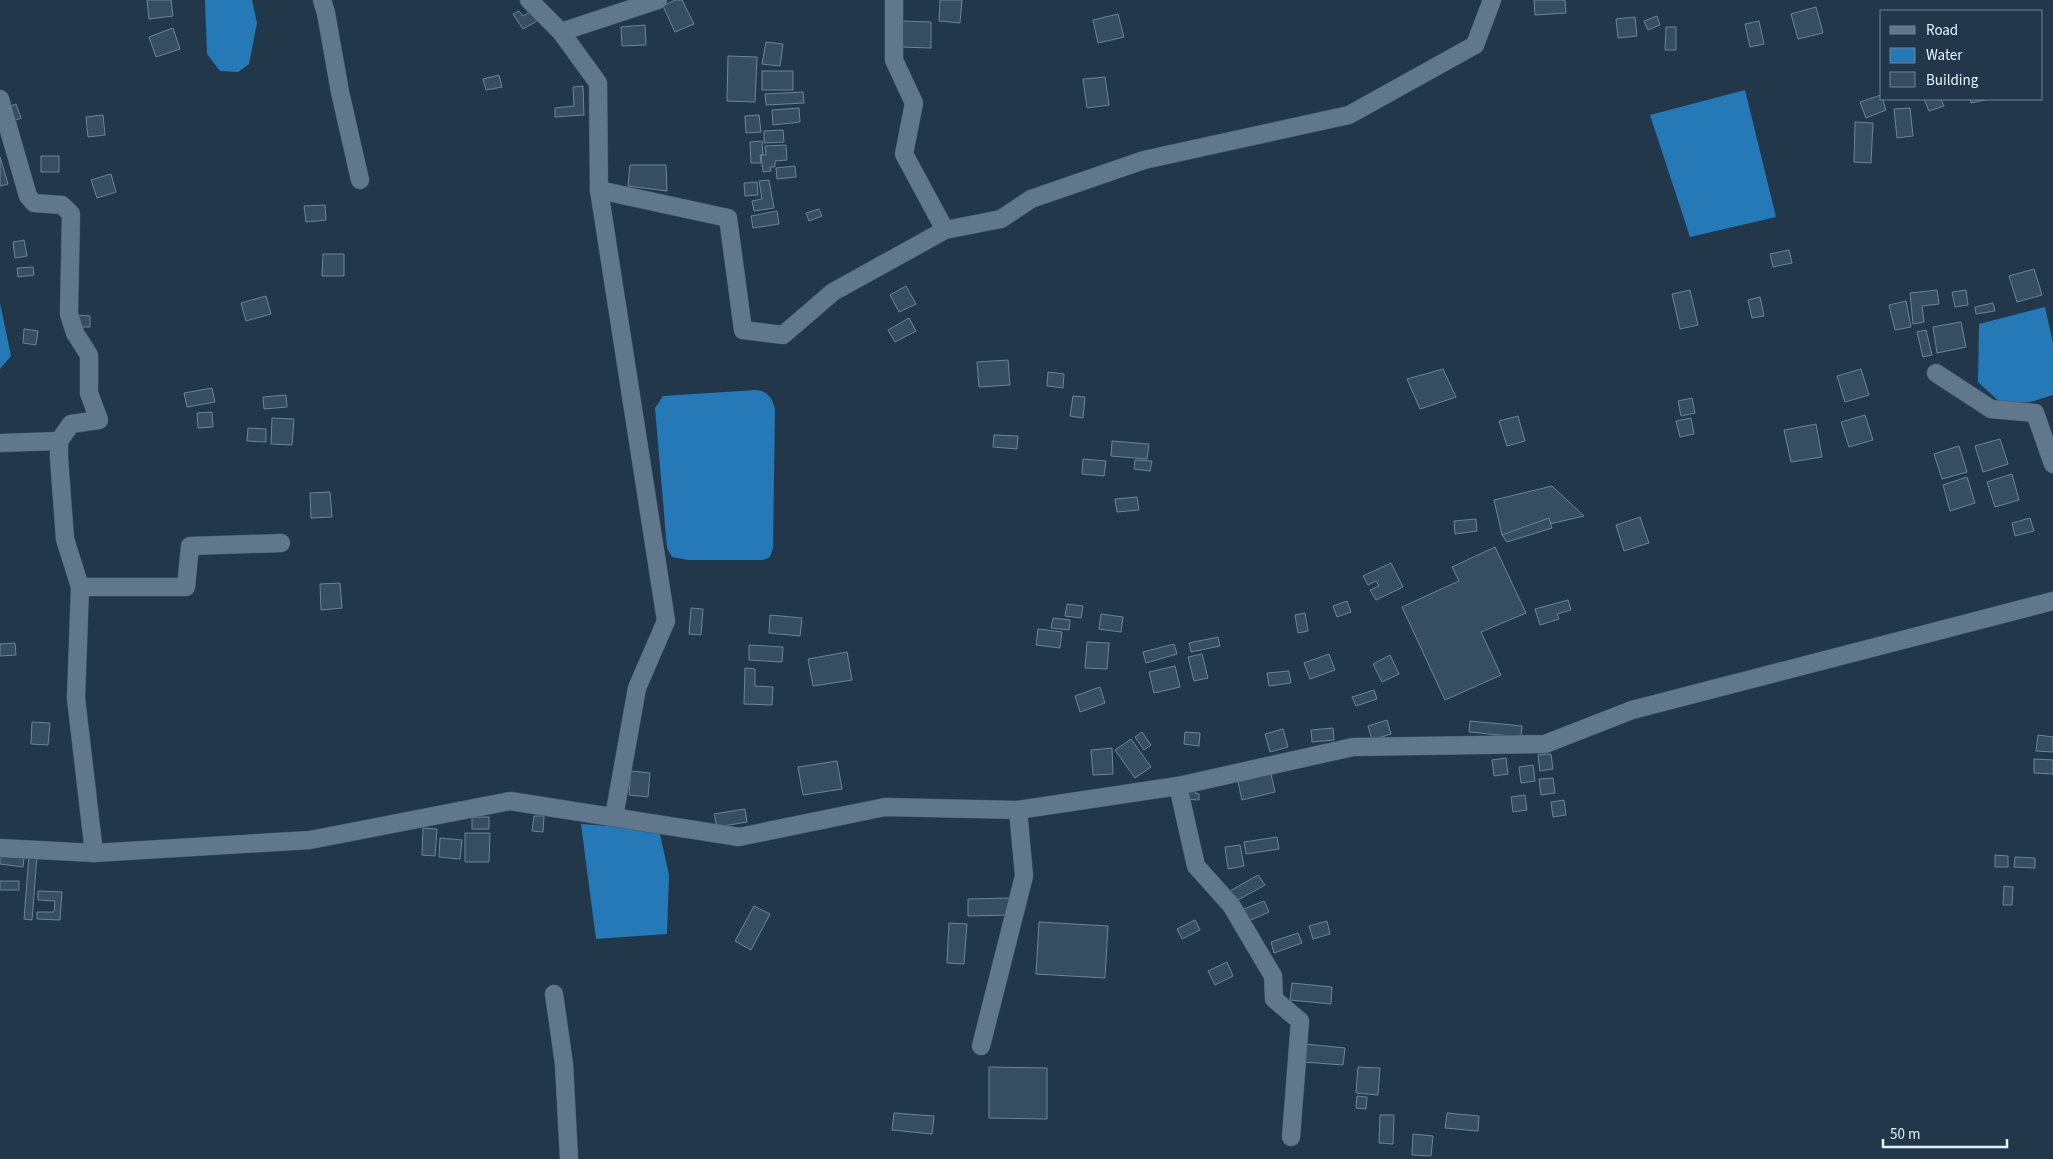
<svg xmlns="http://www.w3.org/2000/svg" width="2053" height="1159" font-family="'Source Sans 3',sans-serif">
  <rect width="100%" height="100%" fill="#22384a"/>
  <g fill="#2579b7">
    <path d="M205,0H252L257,23L249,64L238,72L220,71L207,54Z"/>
    <path d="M1745,90L1776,217L1690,237L1650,115Z"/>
    <path d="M0,303L11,356L0,369Z"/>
    <path d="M2045,307L2053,343V395L2030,402L2004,406L1978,382L1979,324Z"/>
    <path d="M756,390C768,391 772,398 775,409L773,548L770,557L763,560H688L672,557L667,548L655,408L663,396Z"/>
    <path d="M581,824L659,830L669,875L667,934L596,939Z"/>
  </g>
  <g fill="#374d60" stroke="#6d8499">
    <path d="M147,0H171L173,16L149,19Z"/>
    <path d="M675,0H682L694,24L675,32L663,6Z"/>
    <path d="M940,0H962L960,23L939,21Z"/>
    <path d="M1534,0H1565L1566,13L1535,15Z"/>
    <path d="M1816,7L1823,33L1798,39L1791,14Z"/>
    <path d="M519,11L523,16L531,11L537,21L523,29L513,14Z"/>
    <path d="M1118,14L1124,37L1098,43L1093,20Z"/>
    <path d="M1657,16L1660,25L1648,30L1644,21Z"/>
    <path d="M1635,17L1637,36L1618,38L1616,19Z"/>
    <path d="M901,21L931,22V48L900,47Z"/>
    <path d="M1759,21L1764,44L1750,47L1745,24Z"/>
    <path d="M645,25L646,45L622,46L621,27Z"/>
    <path d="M1666,27H1676V50H1665Z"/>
    <path d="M173,28L180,49L156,57L149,37Z"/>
    <path d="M766,42L783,44L780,66L762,64Z"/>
    <path d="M728,56L757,57L755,102L727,101Z"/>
    <rect x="762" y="71" width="31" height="19"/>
    <path d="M499,75L502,87L486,90L483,79Z"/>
    <path d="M1105,77L1109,105L1087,108L1083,79Z"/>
    <path d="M583,86L584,115L555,117V108L574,106L573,87Z"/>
    <path d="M803,92L804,103L766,105L765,94Z"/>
    <path d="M1881,95L1886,110L1866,118L1860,102Z"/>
    <path d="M1924,99H1941L1944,106L1929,111Z"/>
    <path d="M1970,99H1989L1971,103Z"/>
    <path d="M16,104L21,118L11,122L5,108Z"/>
    <path d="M799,108L800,122L773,125L772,110Z"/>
    <path d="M1910,108L1913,136L1897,138L1894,109Z"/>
    <path d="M103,115L105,135L88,137L86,117Z"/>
    <path d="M759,115L761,132L746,133L745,116Z"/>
    <path d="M1855,122L1873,123L1871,163L1854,162Z"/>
    <path d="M783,130L784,142L764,143V131Z"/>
    <path d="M762,141L763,155H760L761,163H751L750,142Z"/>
    <path d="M786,145L787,160L775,161V167H770L771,171L763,172L761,155H766L765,146Z"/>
    <rect x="41" y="156" width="18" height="16"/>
    <path d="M0,157L8,184L0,186Z"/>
    <path d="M630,165H666L667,191L628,186Z"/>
    <path d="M795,166L796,177L777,179L776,168Z"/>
    <path d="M111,174L116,192L97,198L91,180Z"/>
    <path d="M769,180L774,208L754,211L752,201L762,199L759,181Z"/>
    <path d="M757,182L758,195L745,196L744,183Z"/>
    <path d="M325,205L326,220L306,222L304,206Z"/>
    <path d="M819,209L822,216L809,221L806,213Z"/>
    <path d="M777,211L779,224L753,228L751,216Z"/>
    <path d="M24,240L27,256L15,258L13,242Z"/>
    <path d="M1789,250L1792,263L1773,267L1770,254Z"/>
    <path d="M323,254H344V276H322Z"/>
    <path d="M33,267L34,275L18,277L17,268Z"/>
    <path d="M2034,269L2042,295L2017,302L2009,276Z"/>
    <path d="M906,286L916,304L899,312L890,295Z"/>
    <path d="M1690,290L1698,325L1680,329L1672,294Z"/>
    <path d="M1937,290L1939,304L1922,306L1924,322L1913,324L1910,293Z"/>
    <path d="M1966,290L1968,305L1955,307L1952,292Z"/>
    <path d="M266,296L271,314L246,321L241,303Z"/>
    <path d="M1760,297L1764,316L1752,318L1748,300Z"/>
    <path d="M1906,301L1911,327L1895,330L1889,305Z"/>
    <path d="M1993,303L1995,311L1976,314L1975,307Z"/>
    <path d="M78,315L90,316V327H78Z"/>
    <path d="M909,318L916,331L895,342L888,330Z"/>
    <path d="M1961,322L1966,347L1937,353L1933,327Z"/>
    <path d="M24,329L38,331L36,345L23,343Z"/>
    <path d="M1926,330L1932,355L1923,357L1917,332Z"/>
    <path d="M1008,360L1010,385L979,387L977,362Z"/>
    <path d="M1443,369L1456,397L1420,409L1407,379Z"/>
    <path d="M1861,369L1869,395L1845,402L1837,376Z"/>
    <path d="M1048,372L1064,374L1063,388L1047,386Z"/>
    <path d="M212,388L215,402L187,407L184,393Z"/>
    <path d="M286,395L287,407L264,409L263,397Z"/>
    <path d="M1073,396L1085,397L1083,418L1070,416Z"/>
    <path d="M1692,398L1695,413L1681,416L1678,401Z"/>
    <path d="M212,412L213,427L198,428L197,413Z"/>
    <path d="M1865,415L1873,440L1849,447L1841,422Z"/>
    <path d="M1518,416L1525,441L1507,446L1499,421Z"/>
    <path d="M272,418L294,419L292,445L271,444Z"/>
    <path d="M1691,418L1694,434L1680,437L1676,421Z"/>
    <path d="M1816,424L1822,457L1791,462L1784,430Z"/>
    <path d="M248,428L266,429V442L247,441Z"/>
    <path d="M994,435L1018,436L1017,449L993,447Z"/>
    <path d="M2000,439L2008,464L1983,472L1975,446Z"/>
    <path d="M1112,441L1149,444L1147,459L1111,456Z"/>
    <path d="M1959,446L1967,472L1942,479L1934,454Z"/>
    <path d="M1083,459L1106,461L1104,476L1082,474Z"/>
    <path d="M1135,460L1152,461L1150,471L1134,469Z"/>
    <path d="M2012,474L2019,500L1995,507L1987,482Z"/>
    <path d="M1967,477L1975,503L1950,511L1943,485Z"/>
    <path d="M1552,486L1584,516L1502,535L1494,500Z"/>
    <path d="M330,492L332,517L311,518L310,493Z"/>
    <path d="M1137,497L1139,510L1117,512L1115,499Z"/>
    <path d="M1640,517L1649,543L1624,551L1616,525Z"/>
    <path d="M1549,518L1552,528L1507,542L1502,535Z"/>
    <path d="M2030,518L2034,531L2015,536L2012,523Z"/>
    <path d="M1476,519L1477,531L1455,534L1454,521Z"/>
    <path d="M1495,547L1526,613L1481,632L1501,675L1445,700L1402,607L1459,581L1452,567Z"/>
    <path d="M1391,563L1403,587L1376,600L1370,590L1379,586L1376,581L1368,585L1363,576Z"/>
    <path d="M340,583L342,608L321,610L320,584Z"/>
    <path d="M1568,600L1571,610L1557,614L1559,619L1540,625L1535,609Z"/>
    <path d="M1347,601L1351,612L1337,617L1333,606Z"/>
    <path d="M1067,604L1083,606L1081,618L1065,616Z"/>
    <path d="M691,608L703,609L701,635L689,634Z"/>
    <path d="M1305,613L1308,631L1298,633L1295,615Z"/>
    <path d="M1101,614L1123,617L1121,632L1099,629Z"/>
    <path d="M770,615L802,618L800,636L769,633Z"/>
    <path d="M1053,618L1070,620L1069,630L1051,628Z"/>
    <path d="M1038,629L1062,632L1060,648L1036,645Z"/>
    <path d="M1218,637L1220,646L1191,652L1189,643Z"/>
    <path d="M1087,642L1109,643L1107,669L1085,668Z"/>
    <path d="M15,643L16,655L0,656V644Z"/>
    <path d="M1174,644L1177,654L1146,663L1143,652Z"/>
    <path d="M749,645L783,647L782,662L749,660Z"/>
    <path d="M847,652L852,680L813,686L808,659Z"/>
    <path d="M1202,654L1208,678L1194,681L1188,657Z"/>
    <path d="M1329,654L1335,670L1310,679L1304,663Z"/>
    <path d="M1390,655L1399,674L1382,682L1373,664Z"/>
    <path d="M1175,666L1180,687L1154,693L1149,672Z"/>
    <path d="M745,668L755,669V686L773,687L772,705L744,704Z"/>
    <path d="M1289,671L1291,683L1269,686L1267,673Z"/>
    <path d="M1100,687L1105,703L1080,712L1075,696Z"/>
    <path d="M1374,690L1377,699L1356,706L1352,697Z"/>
    <path d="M1387,720L1391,734L1372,740L1368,726Z"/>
    <path d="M1470,721L1522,726L1521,737L1469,732Z"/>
    <path d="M32,722L50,723L48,745L31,744Z"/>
    <path d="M1333,728L1334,740L1312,742L1311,730Z"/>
    <path d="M1283,729L1288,747L1270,752L1265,734Z"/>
    <path d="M1142,732L1151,745L1144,750L1135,737Z"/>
    <path d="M1185,732L1200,733L1199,746L1184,744Z"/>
    <path d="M2038,735L2053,737V752L2036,751Z"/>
    <path d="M1131,739L1151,767L1135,778L1115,750Z"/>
    <path d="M1112,748L1113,774L1093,775L1091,750Z"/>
    <path d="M1551,754L1553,769L1540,771L1538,755Z"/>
    <path d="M1506,758L1508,774L1494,776L1492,760Z"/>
    <path d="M2034,759L2053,760V774L2034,773Z"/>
    <path d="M837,761L842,789L803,795L798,767Z"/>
    <path d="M1533,765L1535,781L1521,783L1519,767Z"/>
    <path d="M631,771L650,773L648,797L629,795Z"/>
    <path d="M1271,774L1275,792L1242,800L1238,782Z"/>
    <path d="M1553,778L1555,793L1541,795L1539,779Z"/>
    <path d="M1182,788H1196L1195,793L1199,794V800L1182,799Z"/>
    <path d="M1525,795L1527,810L1513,812L1511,797Z"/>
    <path d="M1564,800L1566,815L1553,817L1551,802Z"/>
    <path d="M745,809L747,822L717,827L714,814Z"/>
    <path d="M534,816H544L543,832L532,831Z"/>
    <rect x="472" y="817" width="17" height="12"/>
    <path d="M423,828L437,829L435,856L422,855Z"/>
    <path d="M465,833H490L489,862H465Z"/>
    <path d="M1277,837L1279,849L1246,854L1244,842Z"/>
    <path d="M440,838L462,840L460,859L439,857Z"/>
    <path d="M1240,845L1244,866L1228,869L1225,847Z"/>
    <path d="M0,855L24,858L23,867L0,864Z"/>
    <path d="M29,855L37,856L32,920L24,919Z"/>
    <path d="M1995,855L2008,856V867H1995Z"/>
    <path d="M2015,857L2035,858V868L2014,867Z"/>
    <path d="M1258,875L1265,885L1236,901L1230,891Z"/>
    <rect x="0" y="881" width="19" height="9"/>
    <path d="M2004,886L2013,887L2012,905H2003Z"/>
    <path d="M38,891L62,892L60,920L37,919V912H54L55,901L38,900Z"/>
    <path d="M1009,898V915L968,916V899Z"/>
    <path d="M1264,901L1269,912L1244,923L1239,911Z"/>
    <path d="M754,906L770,914L751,950L735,941Z"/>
    <path d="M1195,920L1200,930L1182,939L1177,929Z"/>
    <path d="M1327,921L1330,934L1313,939L1309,926Z"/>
    <path d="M1039,922L1108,926L1105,978L1036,974Z"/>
    <path d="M949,923L967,924L964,964L947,963Z"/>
    <path d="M1298,933L1302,943L1274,953L1271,942Z"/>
    <path d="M1227,962L1233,976L1215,985L1208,971Z"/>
    <path d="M1292,983L1332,987L1331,1004L1290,1000Z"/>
    <path d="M1305,1044L1345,1048L1343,1065L1303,1062Z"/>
    <path d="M989,1067L1047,1068V1119L989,1118Z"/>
    <path d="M1358,1067L1380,1068L1378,1095L1356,1093Z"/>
    <path d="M1357,1096L1367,1097L1366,1109L1356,1108Z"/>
    <path d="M894,1113L934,1116L932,1134L892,1130Z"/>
    <path d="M1447,1113L1479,1116L1478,1131L1445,1128Z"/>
    <path d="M1380,1115H1394L1393,1144L1379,1143Z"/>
    <path d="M1413,1134L1433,1136L1431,1156L1412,1155Z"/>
  </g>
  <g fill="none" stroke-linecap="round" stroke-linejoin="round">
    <g stroke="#435665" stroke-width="19">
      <g id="minor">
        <path d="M322,0L326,13L340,92L360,180"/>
        <path d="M529,0L561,32L598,83L599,190L666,621L637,688L614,817"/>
        <path d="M894,0V60L914,103L904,154L945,230"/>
        <path d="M561,32L658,0"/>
        <path d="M0,99L28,196L34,203L62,205L71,214L69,314L75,333L89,355V393L99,420L71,424L59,441V458L65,539L80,587"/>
        <path d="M599,190L728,218L743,330L783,335L833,292L945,230L1001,219L1031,199L1144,160L1349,115L1475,45L1492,0"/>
        <path d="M1936,373L1991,409L2035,413L2053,464"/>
        <path d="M0,443L59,441"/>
        <path d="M1178,786L1196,866L1231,905L1273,976L1274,999L1300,1021L1291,1137"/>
        <path d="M0,848L94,853L310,840L510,801L739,837L885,807L1018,810L1178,786L1353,747L1545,744L1632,710L2053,601"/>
        <path d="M94,853L76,698L80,587H186L190,546L281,543"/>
        <path d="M554,994L564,1064L569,1159"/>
        <path d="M981,1046L1024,876L1018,810"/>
      </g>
    </g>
    <use href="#minor" stroke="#60778c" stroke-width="18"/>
  </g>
  <rect x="1880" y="10" width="162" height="90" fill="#22384a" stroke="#708292"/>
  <rect x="1890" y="26" width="25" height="8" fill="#60778c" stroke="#708292"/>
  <text x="1926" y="35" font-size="15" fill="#e4f1fd">Road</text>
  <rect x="1890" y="48" width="25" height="15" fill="#2579b7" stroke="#708292"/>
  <text x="1926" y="60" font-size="15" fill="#e4f1fd">Water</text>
  <rect x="1890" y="72" width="25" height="15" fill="#374d60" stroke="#708292"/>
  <text x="1926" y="85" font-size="15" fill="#e4f1fd">Building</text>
  <path d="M1883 1139v8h124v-8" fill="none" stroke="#e4f1fd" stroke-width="2.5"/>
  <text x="1890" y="1139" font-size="15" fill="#e4f1fd" stroke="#22384a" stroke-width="4" paint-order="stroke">50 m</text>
</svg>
